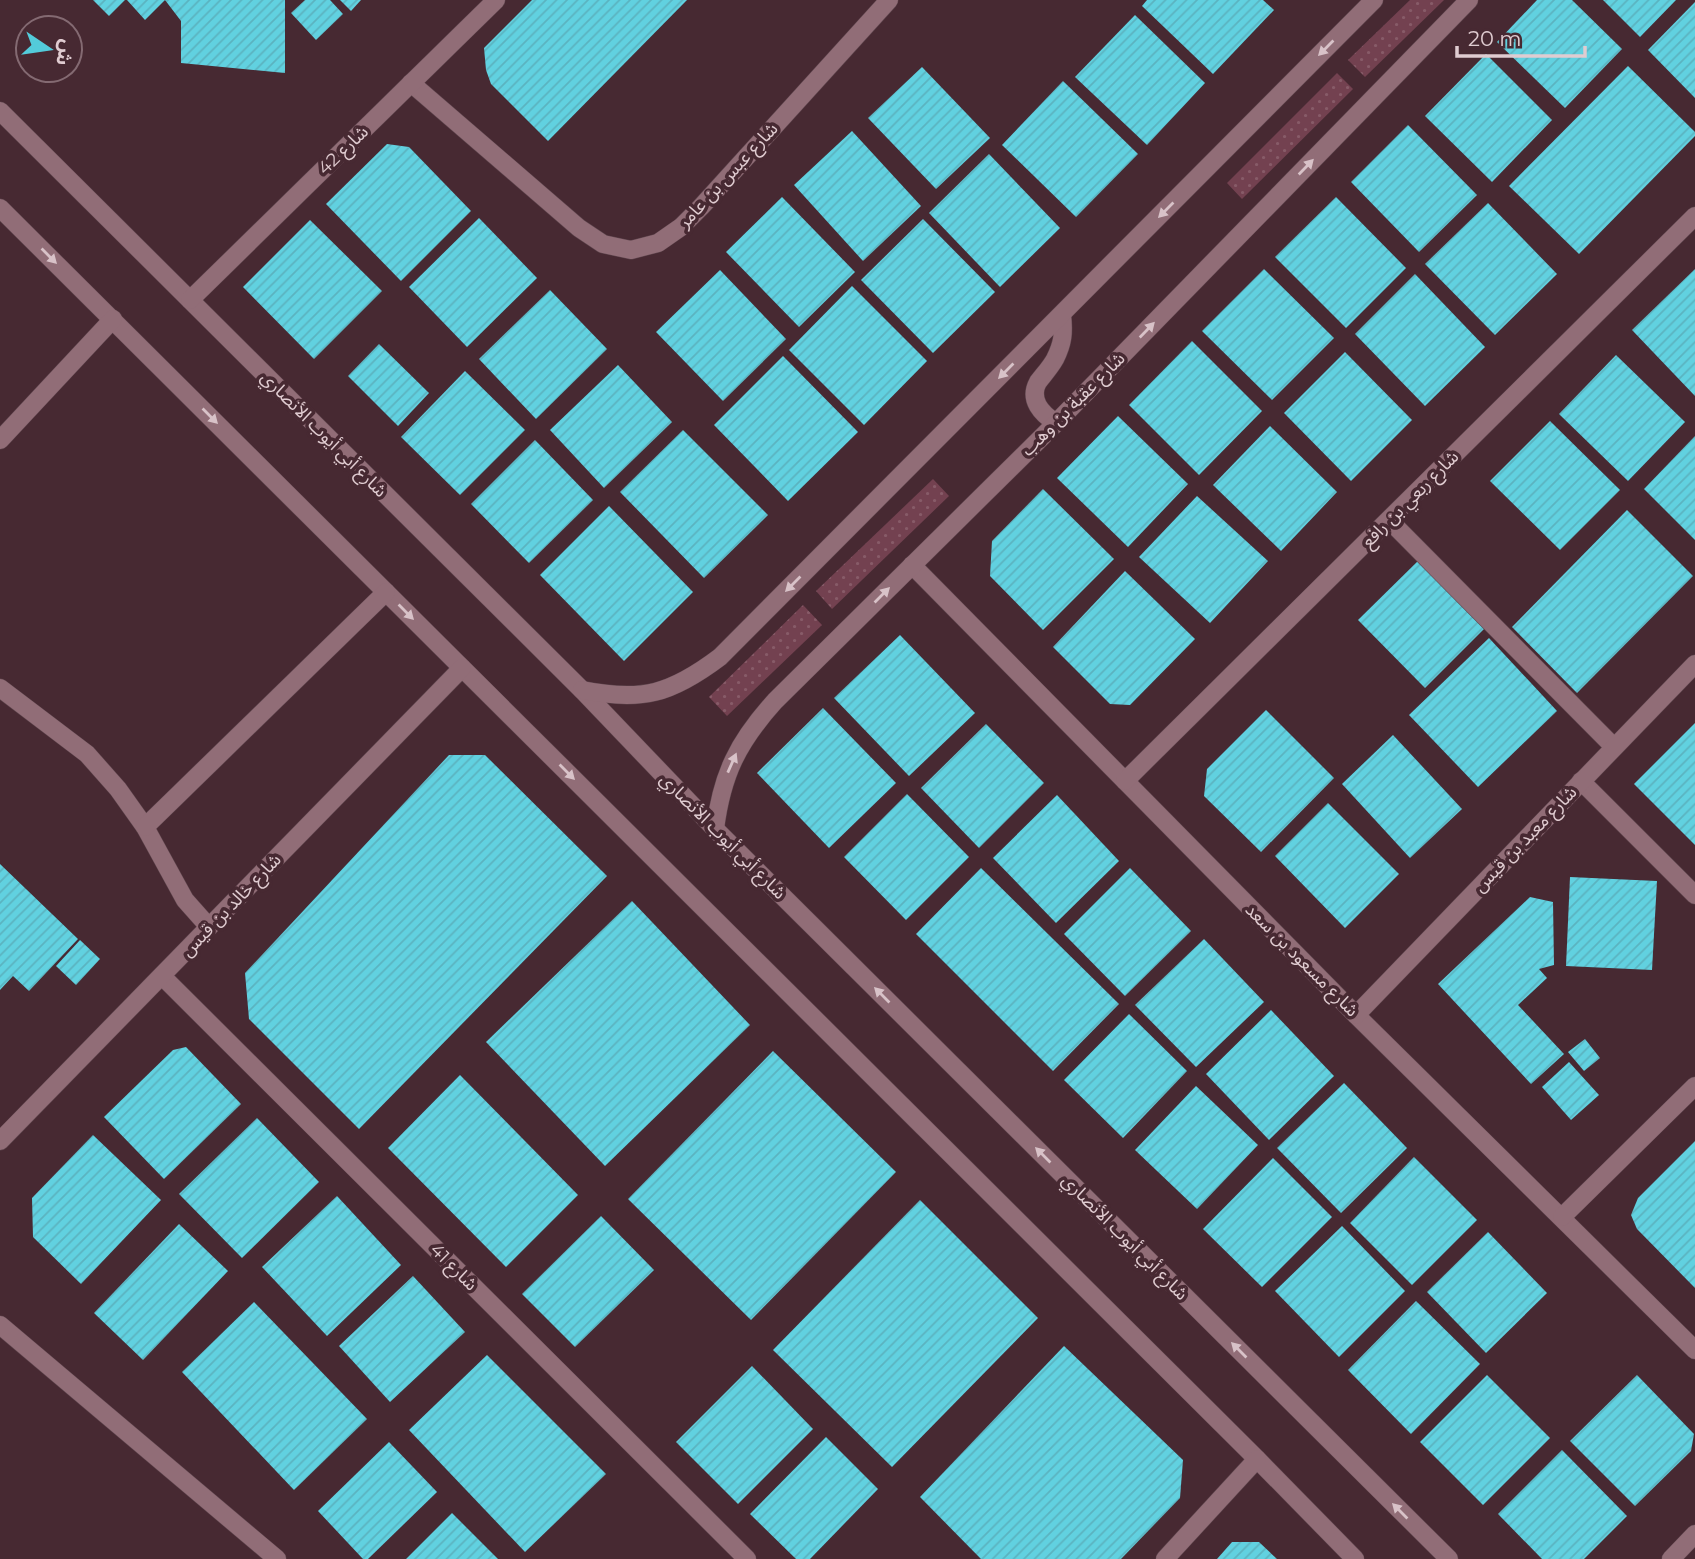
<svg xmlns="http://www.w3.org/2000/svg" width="1695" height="1559" font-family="Montserrat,'Noto Sans Arabic',sans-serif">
  <defs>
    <pattern id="grass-dots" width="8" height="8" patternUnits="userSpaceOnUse" patternTransform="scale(1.75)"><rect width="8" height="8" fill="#734150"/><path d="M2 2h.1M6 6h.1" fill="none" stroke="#875b68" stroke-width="1.8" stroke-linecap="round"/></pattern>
    <pattern id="building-hatch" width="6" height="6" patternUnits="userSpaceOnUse" patternTransform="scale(1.75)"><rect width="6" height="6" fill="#61d1e0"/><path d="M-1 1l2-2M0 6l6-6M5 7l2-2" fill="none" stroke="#5bb3c0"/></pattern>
  </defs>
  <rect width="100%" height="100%" fill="#472932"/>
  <g fill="url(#grass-dots)">
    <path d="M1410,0H1444L1365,77L1348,60Z"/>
    <path d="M1337,73L1353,89L1242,199L1227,183Z"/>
    <path d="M933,479L949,496L832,609L816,591Z"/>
    <path d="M803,605L822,625L727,716L709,697Z"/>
  </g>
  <g fill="url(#building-hatch)">
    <path d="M93,0H125L109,16Z"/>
    <path d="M127,0H285V73L181,63V21L165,0L145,20Z"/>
    <path d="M305,0H330L343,14L316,40L291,13Z"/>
    <path d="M340,0H361L351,11Z"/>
    <path d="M532,0H687L548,141L491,84L486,70L484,48Z"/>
    <path d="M1147,0H1263L1274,10L1213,74L1142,6Z"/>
    <path d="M1537,0H1572L1622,49L1565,108L1497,42Z"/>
    <path d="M1603,0H1676L1640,37Z"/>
    <path d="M1695,2V98L1648,50Z"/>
    <path d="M1135,15L1205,83L1147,145L1075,77Z"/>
    <path d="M1486,54L1552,120L1492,182L1425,116Z"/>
    <path d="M1628,66L1695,132V136L1579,254L1509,186Z"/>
    <path d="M922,67L990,138L936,189L868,118Z"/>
    <path d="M1063,81L1138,154L1076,217L1002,145Z"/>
    <path d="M1408,125L1477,195L1419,252L1351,182Z"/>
    <path d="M852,131L921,206L863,261L794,185Z"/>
    <path d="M387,144L409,147L471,211L401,281L326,204Z"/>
    <path d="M989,154L1060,228L1000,287L929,213Z"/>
    <path d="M782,197L855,272L799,327L726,252Z"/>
    <path d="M1336,197L1406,268L1346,328L1275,257Z"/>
    <path d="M1488,203L1557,274L1495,335L1425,264Z"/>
    <path d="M479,218L537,278L467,347L409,287Z"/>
    <path d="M923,219L995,292L933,353L861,280Z"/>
    <path d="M310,220L382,291L314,359L243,287Z"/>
    <path d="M1264,269L1334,338L1272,400L1202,331Z"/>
    <path d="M1695,269V396L1632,330Z"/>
    <path d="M720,270L786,339L723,401L656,332Z"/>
    <path d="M1415,274L1485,347L1425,406L1355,334Z"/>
    <path d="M852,286L927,361L864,425L789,350Z"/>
    <path d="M550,290L607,349L536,419L479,359Z"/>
    <path d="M1192,341L1262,411L1199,475L1129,405Z"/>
    <path d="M379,344L429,393L398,426L348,376Z"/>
    <path d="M1345,352L1412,420L1351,481L1284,413Z"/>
    <path d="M1616,355L1685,422L1628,481L1559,414Z"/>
    <path d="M783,356L858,432L788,501L714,425Z"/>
    <path d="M618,365L672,422L604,488L550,430Z"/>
    <path d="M465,371L525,430L460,495L401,437Z"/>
    <path d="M1118,416L1188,484L1128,547L1057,478Z"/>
    <path d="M1550,421L1620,490L1560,550L1490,481Z"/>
    <path d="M1270,426L1337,492L1281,551L1213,485Z"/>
    <path d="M683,430L768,515L704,578L620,492Z"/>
    <path d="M1695,436V540L1644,489Z"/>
    <path d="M535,440L593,500L529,563L471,504Z"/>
    <path d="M1043,489L1114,559L1043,630L990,576L992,541Z"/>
    <path d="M1197,496L1268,561L1210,623L1139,557Z"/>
    <path d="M609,506L693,592L624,661L540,575Z"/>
    <path d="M1627,510L1693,576L1577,693L1512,627Z"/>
    <path d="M1420,559L1486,627L1425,688L1358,620Z"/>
    <path d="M1125,571L1195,639L1130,705L1110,704L1053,647Z"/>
    <path d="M900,635L975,713L909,776L834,698Z"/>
    <path d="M1489,638L1557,711L1478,787L1409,715Z"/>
    <path d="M823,708L896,783L829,848L757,773Z"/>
    <path d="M1266,710L1334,778L1261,852L1204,796L1207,769Z"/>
    <path d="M1695,723V845L1634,784Z"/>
    <path d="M986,724L1044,783L979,848L921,788Z"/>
    <path d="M1393,735L1462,809L1410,858L1342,784Z"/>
    <path d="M449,755H485L607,876L359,1129L249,1019L245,973Z"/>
    <path d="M907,794L969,857L906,920L844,857Z"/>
    <path d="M1057,795L1119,861L1056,923L993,858Z"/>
    <path d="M1328,803L1399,874L1345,928L1275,856Z"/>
    <path d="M0,864L78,939L29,991L13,976L0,990Z"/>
    <path d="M981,868L1119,1004L1053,1071L916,934Z"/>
    <path d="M1130,868L1191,931L1125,996L1064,934Z"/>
    <path d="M1570,877L1657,881L1652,970L1566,966Z"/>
    <path d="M1530,897L1553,902L1554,965L1539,969L1547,978L1518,1005L1564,1054L1531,1084L1438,984Z"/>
    <path d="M632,901L750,1025L605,1166L486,1042Z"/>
    <path d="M1204,939L1264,1002L1196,1067L1135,1005Z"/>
    <path d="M80,940L100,959L76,985L56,966Z"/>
    <path d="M1271,1010L1334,1076L1269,1140L1206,1074Z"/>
    <path d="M1129,1014L1187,1071L1123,1138L1064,1080Z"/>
    <path d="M1585,1039L1600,1058L1584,1071L1568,1052Z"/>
    <path d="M186,1047L241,1104L164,1179L104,1117L173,1050Z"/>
    <path d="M773,1051L896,1172L751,1320L628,1199Z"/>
    <path d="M1569,1062L1599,1095L1571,1120L1542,1087Z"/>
    <path d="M460,1075L578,1195L506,1267L388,1148Z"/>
    <path d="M1344,1083L1407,1148L1341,1213L1277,1148Z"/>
    <path d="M1196,1086L1258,1145L1197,1209L1135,1150Z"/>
    <path d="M257,1118L319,1182L242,1258L179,1194Z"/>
    <path d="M93,1135L161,1200L81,1284L33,1237L32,1198Z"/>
    <path d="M1695,1141V1288L1637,1229L1631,1215L1638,1198Z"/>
    <path d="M1414,1157L1477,1220L1412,1285L1350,1223Z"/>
    <path d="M1273,1158L1332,1217L1262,1287L1203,1229Z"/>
    <path d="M337,1196L401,1265L327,1336L262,1267Z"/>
    <path d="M920,1200L1038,1318L892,1467L773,1350Z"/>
    <path d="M601,1216L654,1270L575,1347L522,1294Z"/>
    <path d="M179,1224L228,1271L143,1360L94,1313Z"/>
    <path d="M1342,1226L1405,1291L1339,1357L1275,1291Z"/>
    <path d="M1488,1232L1547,1293L1486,1353L1427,1292Z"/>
    <path d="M413,1276L465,1332L390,1402L339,1346Z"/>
    <path d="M1416,1301L1480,1364L1411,1434L1348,1370Z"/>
    <path d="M254,1302L367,1419L294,1490L182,1372Z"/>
    <path d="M1064,1346L1183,1460L1180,1498L1121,1559H981L920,1497Z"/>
    <path d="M487,1355L606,1474L525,1552L409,1430Z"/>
    <path d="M752,1366L813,1429L738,1504L676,1442Z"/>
    <path d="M1487,1375L1550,1438L1483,1505L1420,1442Z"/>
    <path d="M1637,1375L1694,1434L1691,1451L1635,1506L1570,1441Z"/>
    <path d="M826,1437L878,1489L810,1559H796L750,1514Z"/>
    <path d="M389,1442L437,1492L368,1559H363L318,1511Z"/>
    <path d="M1562,1450L1627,1516L1584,1559H1542L1498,1514Z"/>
    <path d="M452,1513L498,1559H406Z"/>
    <path d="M1232,1542H1259L1277,1559H1217Z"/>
  </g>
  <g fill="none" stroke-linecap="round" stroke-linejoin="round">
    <g stroke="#5e454d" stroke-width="19">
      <g id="minor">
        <path d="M411,83L579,228L603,244L631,250L658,243L681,227L701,207L889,0"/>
        <path d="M0,111L582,690L715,829L1449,1559"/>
        <path d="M0,208L1257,1459L1355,1559"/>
        <path d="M190,300L496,0"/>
        <path d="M1056,423C1042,414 1028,400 1038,382C1044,374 1050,368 1055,359C1063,343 1064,333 1062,315"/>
        <path d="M0,440L113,319"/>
        <path d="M1389,520L1614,747"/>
        <path d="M912,565L1356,1015L1695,1350"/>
        <path d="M0,688L87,754L118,789L145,827L185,900L209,927"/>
        <path d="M582,690C642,702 671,694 720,657L1374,0"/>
        <path d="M1125,781L1695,216"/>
        <path d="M1581,781L1695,895"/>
        <path d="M145,827L386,592"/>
        <path d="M715,829C722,774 738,742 775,701L1056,423L1469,0"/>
        <path d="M162,976L747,1559"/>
        <path d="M1356,1015L1695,664"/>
        <path d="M0,1141L462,668"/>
        <path d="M1562,1217L1695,1086"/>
        <path d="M0,1325L277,1559"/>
        <path d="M1165,1559L1257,1459"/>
        <path d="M1671,1559L1695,1534"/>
      </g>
    </g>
    <use href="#minor" stroke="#916d77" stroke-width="18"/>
  </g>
  <defs><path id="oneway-solid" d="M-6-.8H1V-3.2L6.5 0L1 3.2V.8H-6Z" transform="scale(1.75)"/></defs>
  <g fill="#d8c2c8">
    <use href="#oneway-solid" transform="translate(1326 48) rotate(135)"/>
    <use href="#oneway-solid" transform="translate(1306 167) rotate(-46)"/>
    <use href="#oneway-solid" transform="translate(1166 210) rotate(135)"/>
    <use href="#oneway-solid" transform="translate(49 256) rotate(45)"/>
    <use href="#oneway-solid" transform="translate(1147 330) rotate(-46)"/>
    <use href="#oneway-solid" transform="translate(1006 371) rotate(135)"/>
    <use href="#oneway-solid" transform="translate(210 416) rotate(45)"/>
    <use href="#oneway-solid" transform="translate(793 584) rotate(135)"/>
    <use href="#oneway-solid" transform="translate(882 595) rotate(-45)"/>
    <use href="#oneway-solid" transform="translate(406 612) rotate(45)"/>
    <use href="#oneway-solid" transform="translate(732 763) rotate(-66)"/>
    <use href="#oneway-solid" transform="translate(567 772) rotate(45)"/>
    <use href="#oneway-solid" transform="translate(882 995) rotate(-135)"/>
    <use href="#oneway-solid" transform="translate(1043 1155) rotate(-135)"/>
    <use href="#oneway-solid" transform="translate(1239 1350) rotate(-135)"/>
    <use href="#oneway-solid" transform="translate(1400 1511) rotate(-135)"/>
  </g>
  <g text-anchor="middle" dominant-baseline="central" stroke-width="7" stroke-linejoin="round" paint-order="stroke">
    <g font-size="18" fill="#e0ccd1" stroke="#472932">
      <text transform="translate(343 150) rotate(-44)">شارع 42</text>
      <text transform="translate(728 175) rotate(-47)">شارع عبس بن عامر</text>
      <text transform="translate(1073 404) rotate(-45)">شارع عقبة بن وهب</text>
      <text transform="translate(324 434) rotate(45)">شارع أبي أيوب الأنصاري</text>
      <text transform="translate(1410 499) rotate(-45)">شارع ربعي بن رافع</text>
      <text transform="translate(723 836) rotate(45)">شارع أبي أيوب الأنصاري</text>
      <text transform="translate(1525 839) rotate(-46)">شارع معبد بن قيس</text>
      <text transform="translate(231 905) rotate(-46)">شارع خالد بن قيس</text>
      <text transform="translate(1302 960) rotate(45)">شارع مسعود بن سعد</text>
      <text transform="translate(1125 1237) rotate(45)">شارع أبي أيوب الأنصاري</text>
      <text transform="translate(454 1267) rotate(45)">شارع 41</text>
    </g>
  </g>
  <g transform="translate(49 49) rotate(103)"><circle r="33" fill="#472932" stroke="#846a72" stroke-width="2"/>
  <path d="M0-5L12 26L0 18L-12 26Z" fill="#53cbda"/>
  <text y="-10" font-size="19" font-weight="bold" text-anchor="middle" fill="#e0ccd1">ش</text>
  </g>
  <path d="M1457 46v10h128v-10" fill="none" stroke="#e0ccd1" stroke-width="3.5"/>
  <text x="1468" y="46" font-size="21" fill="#e0ccd1" stroke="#472932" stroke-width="5" paint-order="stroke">20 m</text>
</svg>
